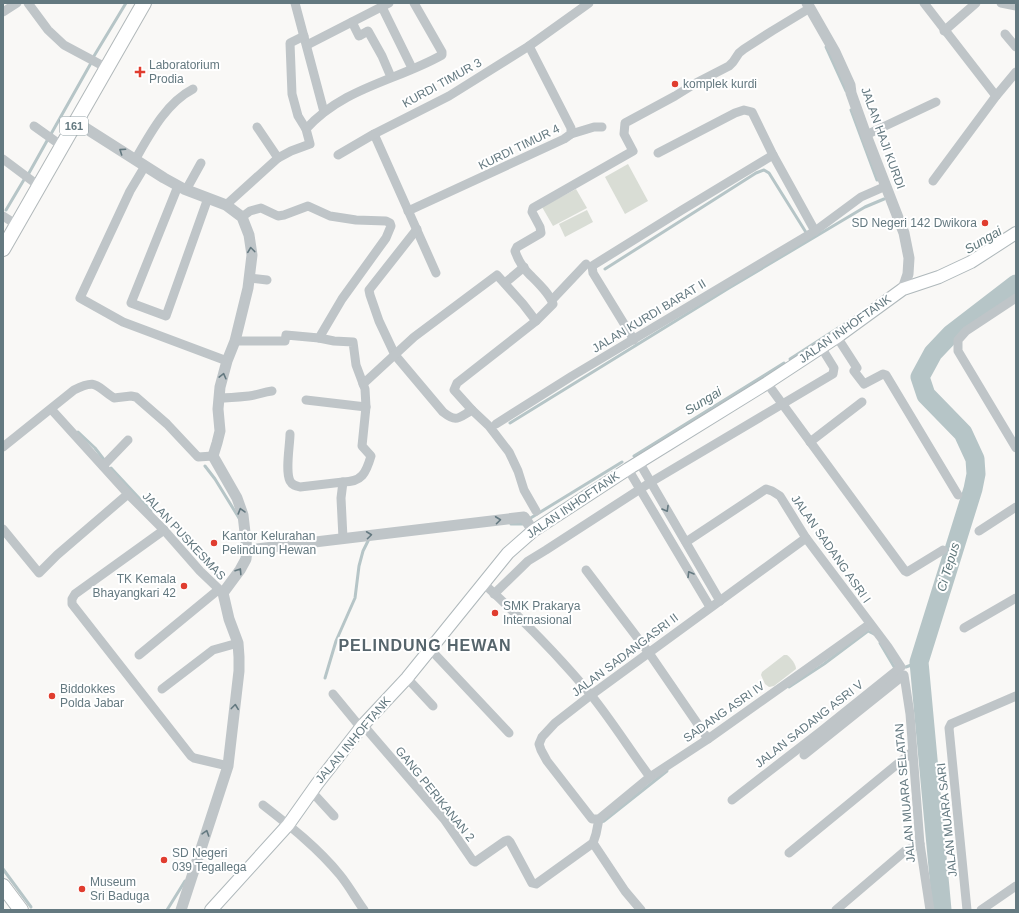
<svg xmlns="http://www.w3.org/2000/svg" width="1019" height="913" font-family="Helvetica,sans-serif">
  <rect width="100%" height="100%" fill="#f9f8f6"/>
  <g fill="#d9ddd5">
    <path d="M628,164L648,201L625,214L605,177Z"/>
    <path d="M576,189L587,208L553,226L542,207Z"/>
    <path d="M587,210L593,222L565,237L559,224Z"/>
    <path d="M784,655H787C791,658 796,664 796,669L774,686L769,687L765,684L761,675L762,672Z"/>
  </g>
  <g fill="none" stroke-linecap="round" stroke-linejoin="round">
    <g stroke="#b6c5c7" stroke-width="3">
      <path d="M826,47L846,91"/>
      <path d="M94,56L126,3"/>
      <path d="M851,110L877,180"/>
      <path d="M51,134L91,63"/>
      <path d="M29,173L48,139"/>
      <path d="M6,210L25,178"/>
      <path d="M605,269L756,173L764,170L769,173L807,234"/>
      <path d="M790,359L849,321"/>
      <path d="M510,423L729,288L865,207L884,199"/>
      <path d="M78,432L95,448L105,461"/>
      <path d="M634,456L784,363"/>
      <path d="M205,466L215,479L239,518"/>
      <path d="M111,468L151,511"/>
      <path d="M529,519L622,462"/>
      <path d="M511,524H523L525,522"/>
      <path d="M880,643L896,670"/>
      <path d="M906,667L919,662"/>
      <path d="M325,678L336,641L355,598L359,566L363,551L369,539"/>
      <path d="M789,687L824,664L868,631L874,634"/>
      <path d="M601,822L604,821L667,771"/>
      <path d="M3,869L31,907"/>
      <path d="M167,910L185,881"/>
    </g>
    <path stroke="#b6c5c7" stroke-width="19" d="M942,910L919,662L973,489L976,474L975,459L963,433L926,395L920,377L933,353L951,334L1016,284"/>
    <g stroke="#afb8bb" stroke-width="14">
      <path id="secondary" d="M211,910L288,825L317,784L363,725L407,678L508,553L533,531L628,469L767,383L837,337L903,289L939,277L971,262L1016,233"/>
    </g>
    <g stroke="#b1b8ba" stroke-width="16">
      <g id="primary">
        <path d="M3,249L144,3"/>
        <path d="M3,886L21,910"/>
      </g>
    </g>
    <g stroke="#bfc5c8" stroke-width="9">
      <path d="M28,3L48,30L64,45L107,68"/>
      <path d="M295,3L324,112"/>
      <path d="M924,3L996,96"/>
      <path d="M1001,3L1016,6"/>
      <path d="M382,7L412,68"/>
      <path d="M3,12L17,3"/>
      <path d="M352,22L359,36L368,31L382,56L391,77"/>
      <path d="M944,31L976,3"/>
      <path d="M1005,34L1016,47"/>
      <path d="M304,36L290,43L292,94L298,116L306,129"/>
      <path d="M307,45L389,3"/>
      <path d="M34,126L62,146"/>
      <path d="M257,127L278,158"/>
      <path d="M374,134L436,273"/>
      <path d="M571,134L594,127H602"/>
      <path d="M866,135L936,102"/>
      <path d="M658,153L735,113L744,110L752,112L773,155L815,231"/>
      <path d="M338,155L374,134L449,96L529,46L589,3"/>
      <path d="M3,159L39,186"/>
      <path d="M135,160C150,134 166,103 193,89"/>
      <path d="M145,166L130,191L80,298L123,322L227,361"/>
      <path d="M933,181L996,96L1016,72"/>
      <path d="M178,186L131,303L166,316L208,198"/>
      <path d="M186,190L201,163"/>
      <path d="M226,205L278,158L291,151L310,144L306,129C344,87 396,81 442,55V52L414,3"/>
      <path d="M408,211L564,139L571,134V128L529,46"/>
      <path d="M3,216L17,225"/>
      <path d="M417,229L369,290L370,295L379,321L395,355L443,412C457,423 458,418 472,410L489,426L509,452L518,471L524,490L536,511"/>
      <path d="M249,278L267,280"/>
      <path d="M505,283L524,267"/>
      <path d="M1016,298L966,331L958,340V351L1016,448"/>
      <path d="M552,300L586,264"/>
      <path d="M837,337L857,368L854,371L864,384L883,374L886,375L958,495"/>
      <path d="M319,338L334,341L353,342L356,365L365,389L366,407L362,446L371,456C366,473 362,482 343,482L341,498L343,538"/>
      <path d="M634,340L593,273L592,266L682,210L773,155"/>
      <path d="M235,341H285L286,335L319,338L342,299L386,238L391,226L390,223L386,221L356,220L330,216L308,206L284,215L278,216L261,208L250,211L242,217"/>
      <path d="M767,383L905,571L907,572L943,550"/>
      <path d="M363,384L414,337L497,275L523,304L536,321"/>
      <path d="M219,398C229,398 239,397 249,396C258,395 263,392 272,391"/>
      <path d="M306,400L366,407"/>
      <path d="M51,409L128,494L164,530L200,571L223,593"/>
      <path d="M472,410L454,390L457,383L536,321L553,304C549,293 538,283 530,275C523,268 518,260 515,251L517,247L541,233L540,227L532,212L533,208L633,151L624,134L625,123L675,96L696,83L729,66L733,62L739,53L744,49L772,31L810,8"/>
      <path d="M496,424L572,376L815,231L861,197L886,186"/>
      <path d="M290,434C290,445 285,471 290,481C292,485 296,486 300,487L343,482"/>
      <path d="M810,442L862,402"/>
      <path d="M3,447L74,390C98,378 96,387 114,398L131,396L136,397L167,424L198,457L213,456"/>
      <path d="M639,462L720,601"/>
      <path d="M103,466L128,440"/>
      <path d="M628,469L710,607"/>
      <path d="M3,529L39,573L57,555L128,494"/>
      <path d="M164,530L75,594L72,599V604L191,756L194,758L228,766"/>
      <path d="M979,531L1016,507"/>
      <path d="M806,538L591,695L555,723L542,737L539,744L541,750L547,761L592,819H599L650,777L708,739L870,624"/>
      <path d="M686,542L766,489L772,491L780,496L806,538L888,647L901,667L820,732L732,800"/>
      <path d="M586,570L649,653L708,739"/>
      <path d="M483,583C521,618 558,655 591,695C612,721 630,750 650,777"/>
      <path d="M494,594L528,561L546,550L651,482L833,374L834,368L821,347"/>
      <path d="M964,628L1016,598"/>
      <path d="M430,649L509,733"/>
      <path d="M139,655L218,590"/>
      <path d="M407,678L433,706"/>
      <path d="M162,689L213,650L238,643"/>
      <path d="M333,694L361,728"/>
      <path d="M363,725L444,819L473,861L475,862L505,841L508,840L510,842L532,883L536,884L593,843L596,834L599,819"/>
      <path d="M804,755L904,675L910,714L920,844L930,910"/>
      <path d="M312,792L334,816"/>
      <path d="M263,805C290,826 318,848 340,875C349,886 356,899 364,910"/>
      <path d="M593,843L625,891L641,910"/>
      <path d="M789,853L912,752"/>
      <path d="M836,910L905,851L920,844"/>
      <path d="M967,910L949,728L951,724L1016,696"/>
      <path d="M981,910L1016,886"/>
    </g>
    <g stroke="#bfc5c8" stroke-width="11">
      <path d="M807,3L835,52L850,85L851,93L866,135L904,233L909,258L908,274L903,289"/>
      <path d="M76,122L164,178L184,189L226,205L242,217L249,235L252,255L248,288L235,341L227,361L220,387L218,409L220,431L217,443L213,456L237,498L243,515L247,550L246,559L240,570L223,593L229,619L238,643L239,657V671L228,766L181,910"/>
      <path d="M247,550L524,517L533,531"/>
    </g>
    <use href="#secondary" stroke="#fff" stroke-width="12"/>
    <use href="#primary" stroke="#fff" stroke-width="14"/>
  </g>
  <defs><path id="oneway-chevron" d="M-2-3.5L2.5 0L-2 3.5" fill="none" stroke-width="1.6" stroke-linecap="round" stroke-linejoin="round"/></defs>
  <g stroke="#647980">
    <use href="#oneway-chevron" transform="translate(122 151) rotate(-146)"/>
    <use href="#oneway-chevron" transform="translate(251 250) rotate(-97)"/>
    <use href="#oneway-chevron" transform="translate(223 376) rotate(-76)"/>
    <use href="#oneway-chevron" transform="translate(666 509) rotate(60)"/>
    <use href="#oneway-chevron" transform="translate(241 511) rotate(-106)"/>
    <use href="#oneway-chevron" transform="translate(498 520) rotate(-7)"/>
    <use href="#oneway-chevron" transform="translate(369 535) rotate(-7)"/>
    <use href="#oneway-chevron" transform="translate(239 571) rotate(-57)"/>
    <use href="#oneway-chevron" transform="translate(690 574) rotate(-121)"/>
    <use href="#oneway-chevron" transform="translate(235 707) rotate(-83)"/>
    <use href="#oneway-chevron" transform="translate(206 833) rotate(-72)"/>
  </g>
  <g fill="#e03d2f" stroke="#fff" stroke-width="1.5">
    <path d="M138 66h4v4h4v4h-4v4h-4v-4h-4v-4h4z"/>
    <circle cx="675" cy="84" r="4"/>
    <circle cx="985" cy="223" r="4"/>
    <circle cx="214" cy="543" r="4"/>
    <circle cx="184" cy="586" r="4"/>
    <circle cx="495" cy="613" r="4"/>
    <circle cx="52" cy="696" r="4"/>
    <circle cx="164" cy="860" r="4"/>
    <circle cx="82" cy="889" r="4"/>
  </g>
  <g text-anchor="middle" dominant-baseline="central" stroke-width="4" stroke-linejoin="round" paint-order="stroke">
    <rect fill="#fff" stroke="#92a1a6" stroke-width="1" x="60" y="117" width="28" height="18" rx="3"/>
    <g font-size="11" font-weight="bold" fill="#647980">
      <text x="74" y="126">161</text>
    </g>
    <g font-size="12" fill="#647980" stroke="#fff" text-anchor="start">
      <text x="149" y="65">Laboratorium<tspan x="149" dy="14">Prodia</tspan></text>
      <text x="683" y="84">komplek kurdi</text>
      <text x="977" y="223" text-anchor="end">SD Negeri 142 Dwikora</text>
      <text x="222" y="536">Kantor Kelurahan<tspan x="222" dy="14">Pelindung Hewan</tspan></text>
      <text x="176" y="579" text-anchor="end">TK Kemala<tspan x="176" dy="14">Bhayangkari 42</tspan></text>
      <text x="503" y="606">SMK Prakarya<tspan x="503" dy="14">Internasional</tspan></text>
      <text x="60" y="689">Biddokkes<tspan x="60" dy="14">Polda Jabar</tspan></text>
      <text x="172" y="853">SD Negeri<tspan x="172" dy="14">039 Tegallega</tspan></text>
      <text x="90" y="882">Museum<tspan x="90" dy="14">Sri Baduga</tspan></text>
    </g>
    <g font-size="12" fill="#647980" stroke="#fff">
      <text transform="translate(442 83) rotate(-29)">KURDI TIMUR 3</text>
      <text transform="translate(883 138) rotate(70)">JALAN HAJI KURDI</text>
      <text transform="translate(519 147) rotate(-26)">KURDI TIMUR 4</text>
      <text transform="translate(649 316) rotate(-31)">JALAN KURDI BARAT II</text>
      <text transform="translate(845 329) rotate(-35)">JALAN INHOFTANK</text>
      <text transform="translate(573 505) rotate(-34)">JALAN INHOFTANK</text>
      <text transform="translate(184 536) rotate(47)">JALAN PUSKESMAS</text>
      <text transform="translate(831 549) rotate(55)">JALAN SADANG ASRI I</text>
      <text transform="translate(625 655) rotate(-37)">JALAN SADANGASRI II</text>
      <text transform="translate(724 712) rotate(-35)">SADANG ASRI IV</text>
      <text transform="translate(809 724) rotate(-38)">JALAN SADANG ASRI V</text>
      <text transform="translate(353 740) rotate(-50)">JALAN INHOFTANK</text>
      <text transform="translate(905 793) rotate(-95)">JALAN MUARA SELATAN</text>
      <text transform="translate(435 794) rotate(51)">GANG PERIKANAN 2</text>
      <text transform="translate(947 820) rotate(-96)">JALAN MUARA SARI</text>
    </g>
    <g font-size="13" font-style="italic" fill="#5f777b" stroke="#fff">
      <text transform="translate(983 240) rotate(-31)">Sungai</text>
      <text transform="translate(703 401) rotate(-32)">Sungai</text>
      <text transform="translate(948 567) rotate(-73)">Ci Tepus</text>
    </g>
    <g font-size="16" font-weight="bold" letter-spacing="1" fill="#56656c" stroke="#fff">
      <text x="425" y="645">PELINDUNG HEWAN</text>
    </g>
  </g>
  <rect width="1019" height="913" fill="none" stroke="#647980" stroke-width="8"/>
</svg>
